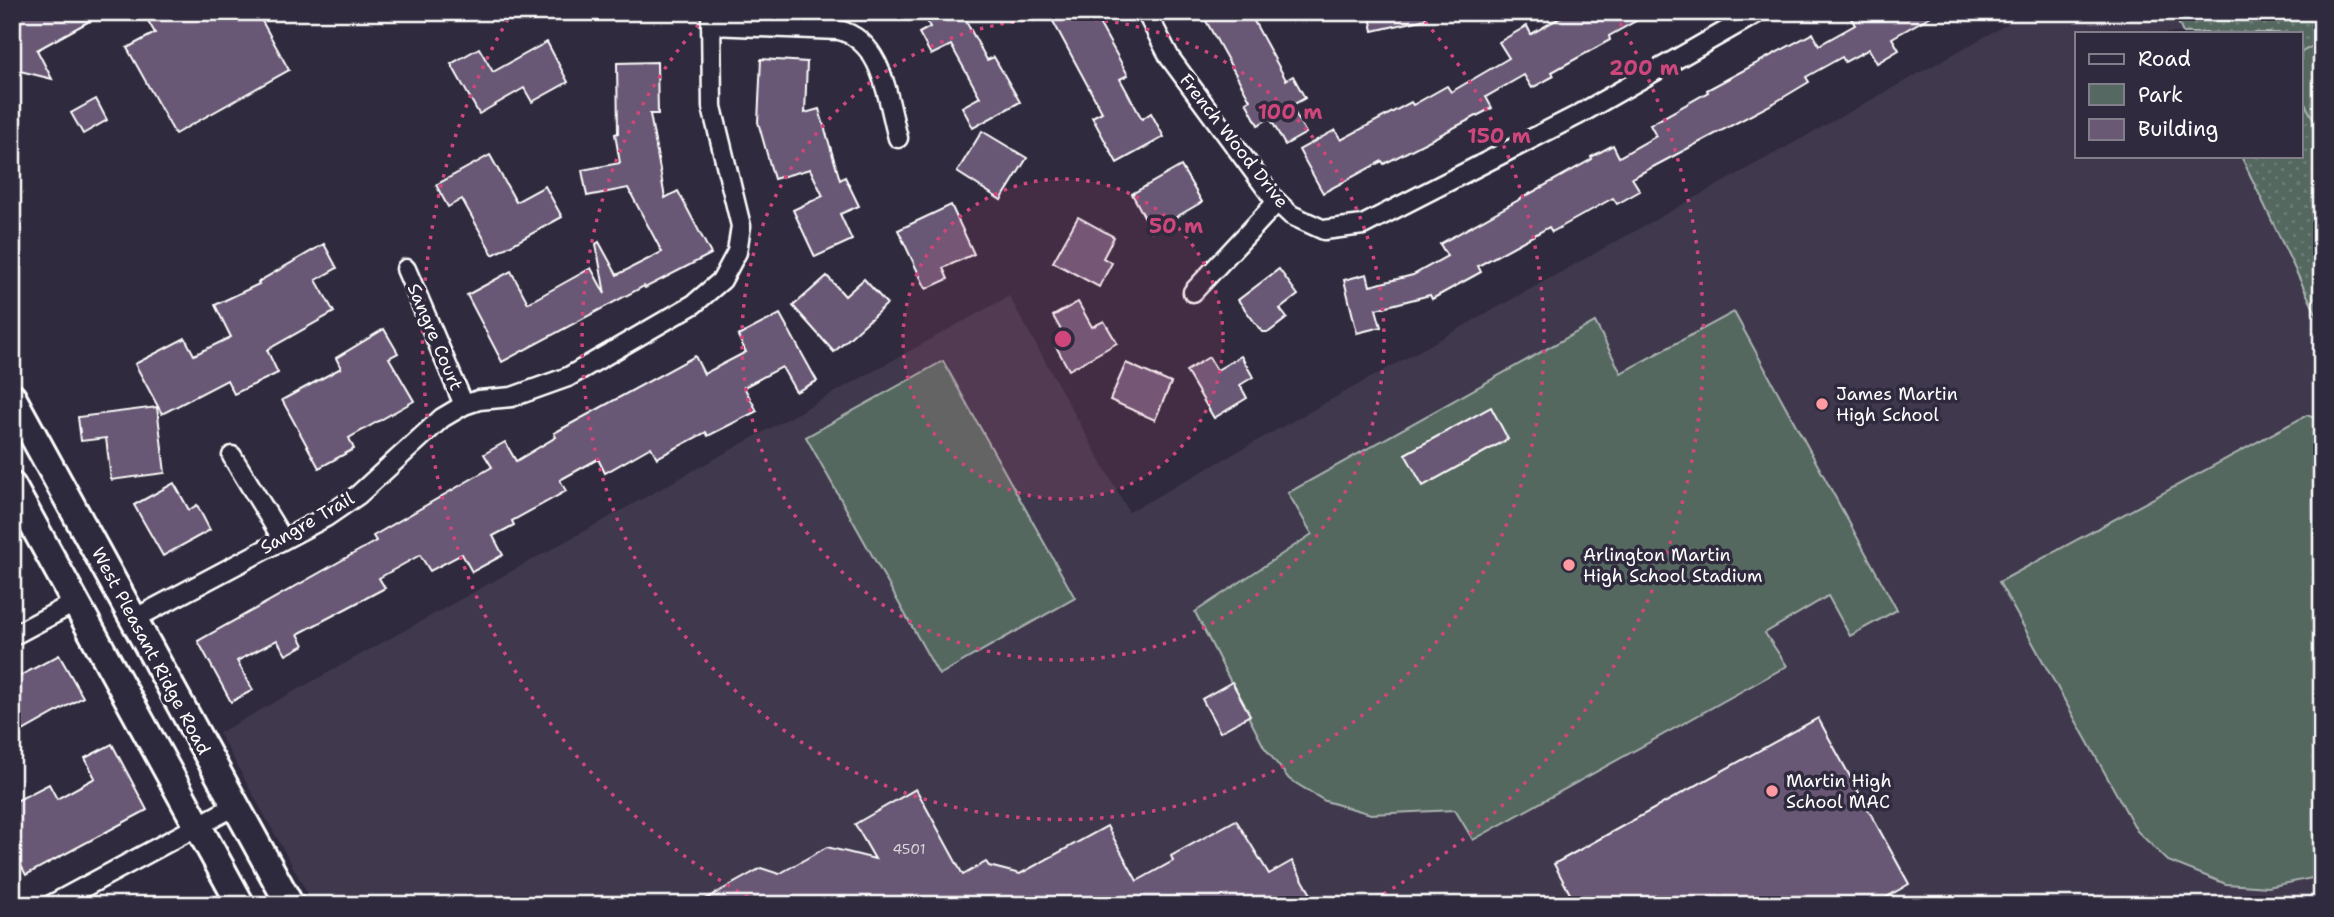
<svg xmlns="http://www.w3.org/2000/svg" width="2334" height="917" font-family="'Shantell Sans',sans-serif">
  <defs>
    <pattern id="grass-dots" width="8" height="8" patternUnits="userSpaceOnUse" patternTransform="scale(1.75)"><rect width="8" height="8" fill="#556861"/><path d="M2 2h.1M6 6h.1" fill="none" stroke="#6e7f79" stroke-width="1.8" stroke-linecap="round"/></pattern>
  </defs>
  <rect width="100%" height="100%" fill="#2f2a3d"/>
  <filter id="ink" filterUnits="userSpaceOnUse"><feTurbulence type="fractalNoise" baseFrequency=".0143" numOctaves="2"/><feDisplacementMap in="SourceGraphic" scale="14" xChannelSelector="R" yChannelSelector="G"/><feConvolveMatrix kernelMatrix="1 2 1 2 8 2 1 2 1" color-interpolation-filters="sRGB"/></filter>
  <g filter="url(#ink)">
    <path fill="#40384e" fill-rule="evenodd" d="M2029,12H2322V905H314L219,733L1009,296L1129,512ZM2077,33H2301V156H2077Z"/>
    <path fill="url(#grass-dots)" stroke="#aab4b0" stroke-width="2" d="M2173,12H2322V326L2241,156H2301V33H2183Z"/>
    <g fill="#556861" stroke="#aab4b0" stroke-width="2">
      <path d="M2322,42V134L2301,97V52Z"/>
      <path d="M1734,312L1897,610L1850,636L1828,596L1765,633L1787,666L1473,840L1455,810L1371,814L1325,801L1289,779L1264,747L1195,612L1312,534L1288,493L1595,322L1621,373Z"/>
      <path d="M943,361L1075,598L939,675L806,437Z"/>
      <path d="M2307,415L2322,421V876L2268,887L2226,884L2168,861L2137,831L1999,582Z"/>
    </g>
    <g fill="#695975" stroke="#fff" stroke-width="2">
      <path d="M12,12H106L37,50L52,79L12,69Z"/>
      <path d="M143,12H257L289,70L175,134L127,48L155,33Z"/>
      <path d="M922,12H961L987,60L994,57L1020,102L973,128L962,107L980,97L951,45L931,55L919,33L930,27Z"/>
      <path d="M1048,12H1093L1128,75L1120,79L1142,119L1151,113L1164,137L1117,163L1092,117L1102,112Z"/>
      <path d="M1201,12H1249L1286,80L1293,76L1305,98L1291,106L1306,133L1285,145L1270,118L1258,125L1246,102L1250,100Z"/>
      <path d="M1369,12H1425L1426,19L1373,31Z"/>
      <path d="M1570,12H1652L1609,36L1610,40L1552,72L1554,76L1532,88L1524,75L1486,97L1492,108L1384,164L1382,161L1323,193L1299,150L1335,130L1341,140L1411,102L1413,105L1447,86L1451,92L1509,58L1499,42L1527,26L1531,34Z"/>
      <path d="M1847,12H1938L1892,38L1899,50L1877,63L1869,49L1845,62L1842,57L1806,77L1809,82L1774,103L1632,178L1640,191L1617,204L1613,198L1552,232L1549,227L1478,266L1481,272L1432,299L1430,295L1376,309L1381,327L1357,333L1344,280L1367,274L1370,286L1413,275L1447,256L1440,244L1592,159L1591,157L1613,145L1619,157L1656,136L1650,125L1708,92L1707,90L1813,33L1819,45L1855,25Z"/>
      <path d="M547,42L568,82L532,102L524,88L479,114L451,64L479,48L493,72Z"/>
      <path d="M761,59L807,62L805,113L819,109L840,180L845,177L859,206L840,214L852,240L815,257L793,210L823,196L810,169L774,179L758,122Z"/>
      <path d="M657,62L658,114H650L665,198L678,191L711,254L645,288L644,286L502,362L467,295L511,271L528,303L591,268L605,294L596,244L599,242L617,275L662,252L628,188L587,196L582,170L620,163L615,134L618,133L617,63Z"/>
      <path d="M96,99L107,120L83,134L71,113Z"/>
      <path d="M982,131L1027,158L1001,200L957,172Z"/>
      <path d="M490,155L516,202L545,186L562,217L493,255L462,199L448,207L436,185Z"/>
      <path d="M1181,166L1202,202L1152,231L1132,194Z"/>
      <path d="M951,205L974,254L943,268L948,279L926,289L898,230Z"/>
      <path d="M1078,217L1114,237L1103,258L1112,263L1099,287L1053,262Z"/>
      <path d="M324,244L337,268L316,280L334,312L267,350L278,373L234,394L227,380L162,414L135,364L185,338L194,355L231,337L215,305L259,284L258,282Z"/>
      <path d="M1279,269L1298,295L1280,309L1287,318L1269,332H1262L1238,300Z"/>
      <path d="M827,276L845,296L864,279L887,304L834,352L793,306Z"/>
      <path d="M1078,302L1092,327L1104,321L1117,343L1069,370L1055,345L1066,339L1053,316Z"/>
      <path d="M780,314L817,381L796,392L782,367L744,387L757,411L708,436L706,432L657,458L651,447L605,473L598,459L560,480L566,491L512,521L514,525L493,536L503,555L472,572L462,554L430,571L420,555L379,578L385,588L298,634L304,645L286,655L277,640L237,661L253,690L231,702L198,641L376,541L373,536L492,467L484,454L505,442L516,461L556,437L554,433L695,356L704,374L746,352L738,336Z"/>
      <path d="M384,329L398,353L389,358L414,401L349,438L354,449L319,468L282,400L341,368L336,358Z"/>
      <path d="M1241,356L1253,377L1240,385L1247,398L1214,418L1186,371L1209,357L1217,370Z"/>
      <path d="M1126,363L1171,383L1155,420L1110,400Z"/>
      <path d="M157,407L165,473L111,480L106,438L81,441L78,417Z"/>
      <path d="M1491,407L1508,439L1423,486L1405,454Z"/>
      <path d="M174,483L189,510L197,505L210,530L163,556L134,505Z"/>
      <path d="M59,655L83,697L12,737V680Z"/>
      <path d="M1232,682L1250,715L1220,732L1202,699Z"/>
      <path d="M1818,718L1909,884L1873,905H1576L1554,864Z"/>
      <path d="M112,744L147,810L26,875L12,849V803L49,784L57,799L95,778L85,758Z"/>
      <path d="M916,789L963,875L986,862L989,866L1020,874L1107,826L1137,881L1173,861L1171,856L1236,820L1269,874L1292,861L1317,905H695L761,868L779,874L827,847L875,859L855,824Z"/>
    </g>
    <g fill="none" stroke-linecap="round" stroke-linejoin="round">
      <g stroke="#fff" stroke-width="23">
        <g id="street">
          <path d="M1146,12L1170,58L1274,199L1291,215L1324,230L1363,225L1578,115L1759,12"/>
          <path d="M711,25L839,30C884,42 887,99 898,138"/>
          <path d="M406,269L464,405"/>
          <path d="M1193,292L1277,202"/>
          <path d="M232,456L282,538"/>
          <path d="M134,619L326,517L358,495L442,418L464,405L479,400L512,397L568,377L694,304L722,280L737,252L741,226L712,107L711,12"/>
          <path d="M12,636L76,602"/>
          <path d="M51,905L235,806"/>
        </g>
      </g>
      <g stroke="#fff" stroke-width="32">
        <g id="secondary">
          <path d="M12,397L290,905"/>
          <path d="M12,486L241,905"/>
        </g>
      </g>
      <use href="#street" stroke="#2f2a3d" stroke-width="18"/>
      <use href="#secondary" stroke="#2f2a3d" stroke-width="26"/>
    </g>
  </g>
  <circle cx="1063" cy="339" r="160" fill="#ce467c" fill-opacity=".12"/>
  <g fill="none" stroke="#ce467c" stroke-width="3.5" stroke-dasharray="3.5 7">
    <circle cx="1063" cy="339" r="160"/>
    <circle cx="1063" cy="339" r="321"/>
    <path d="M1418 14A481 481 0 1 1 708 14"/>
    <path d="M757 902A641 641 0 0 1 511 14M1615 14A641 641 0 0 1 1369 902"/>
  </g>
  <g fill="#ff9aa2" stroke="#2f2a3d" stroke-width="2.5">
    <circle cx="1822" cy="404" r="7"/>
    <circle cx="1569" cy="565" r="7"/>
    <circle cx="1772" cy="791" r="7"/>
  </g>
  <g text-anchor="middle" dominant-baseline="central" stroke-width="7" stroke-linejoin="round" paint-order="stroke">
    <g font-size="14" fill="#dad6dc">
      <text x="909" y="849">4501</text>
    </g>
    <g font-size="18" fill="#fff" stroke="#2f2a3d">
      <text transform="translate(1234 141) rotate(52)">French Wood Drive</text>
      <text transform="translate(435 337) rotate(67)">Sangre Court</text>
      <text transform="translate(307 523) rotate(-30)">Sangre Trail</text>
      <text transform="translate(151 651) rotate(62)">West Pleasant Ridge Road</text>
    </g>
    <g font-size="18" fill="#fff" stroke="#2f2a3d" text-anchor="start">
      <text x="1836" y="394">James Martin<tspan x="1836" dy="21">High School</tspan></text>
      <text x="1583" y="555">Arlington Martin<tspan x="1583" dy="21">High School Stadium</tspan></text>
      <text x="1786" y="781">Martin High<tspan x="1786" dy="21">School MAC</tspan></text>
    </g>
  </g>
  <circle cx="1063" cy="339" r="10" fill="#ce467c" stroke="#2f2a3d" stroke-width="3.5"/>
  <g font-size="21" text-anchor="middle" font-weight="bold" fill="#ce467c" stroke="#2f2a3d" stroke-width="7" stroke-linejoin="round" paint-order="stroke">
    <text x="1644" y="75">200 m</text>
    <text x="1290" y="119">100 m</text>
    <text x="1499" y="143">150 m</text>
    <text x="1176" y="233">50 m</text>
  </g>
  <rect width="2334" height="917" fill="none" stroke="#2f2a3d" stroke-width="42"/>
  <rect x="21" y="21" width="2292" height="875" fill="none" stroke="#fff" stroke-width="2.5" filter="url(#ink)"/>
  <rect x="2075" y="32" width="228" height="126" fill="#2f2a3d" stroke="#827f8b" stroke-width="2"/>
  <rect x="2089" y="54" width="35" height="10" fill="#2f2a3d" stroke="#827f8b" stroke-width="2"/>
  <text x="2138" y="66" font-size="21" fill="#ffffff">Road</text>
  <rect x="2089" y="84" width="35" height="21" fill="#556861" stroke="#827f8b" stroke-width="2"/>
  <text x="2138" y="102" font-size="21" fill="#ffffff">Park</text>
  <rect x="2089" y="119" width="35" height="21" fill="#695975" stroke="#827f8b" stroke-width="2"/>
  <text x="2138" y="136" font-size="21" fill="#ffffff">Building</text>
</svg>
